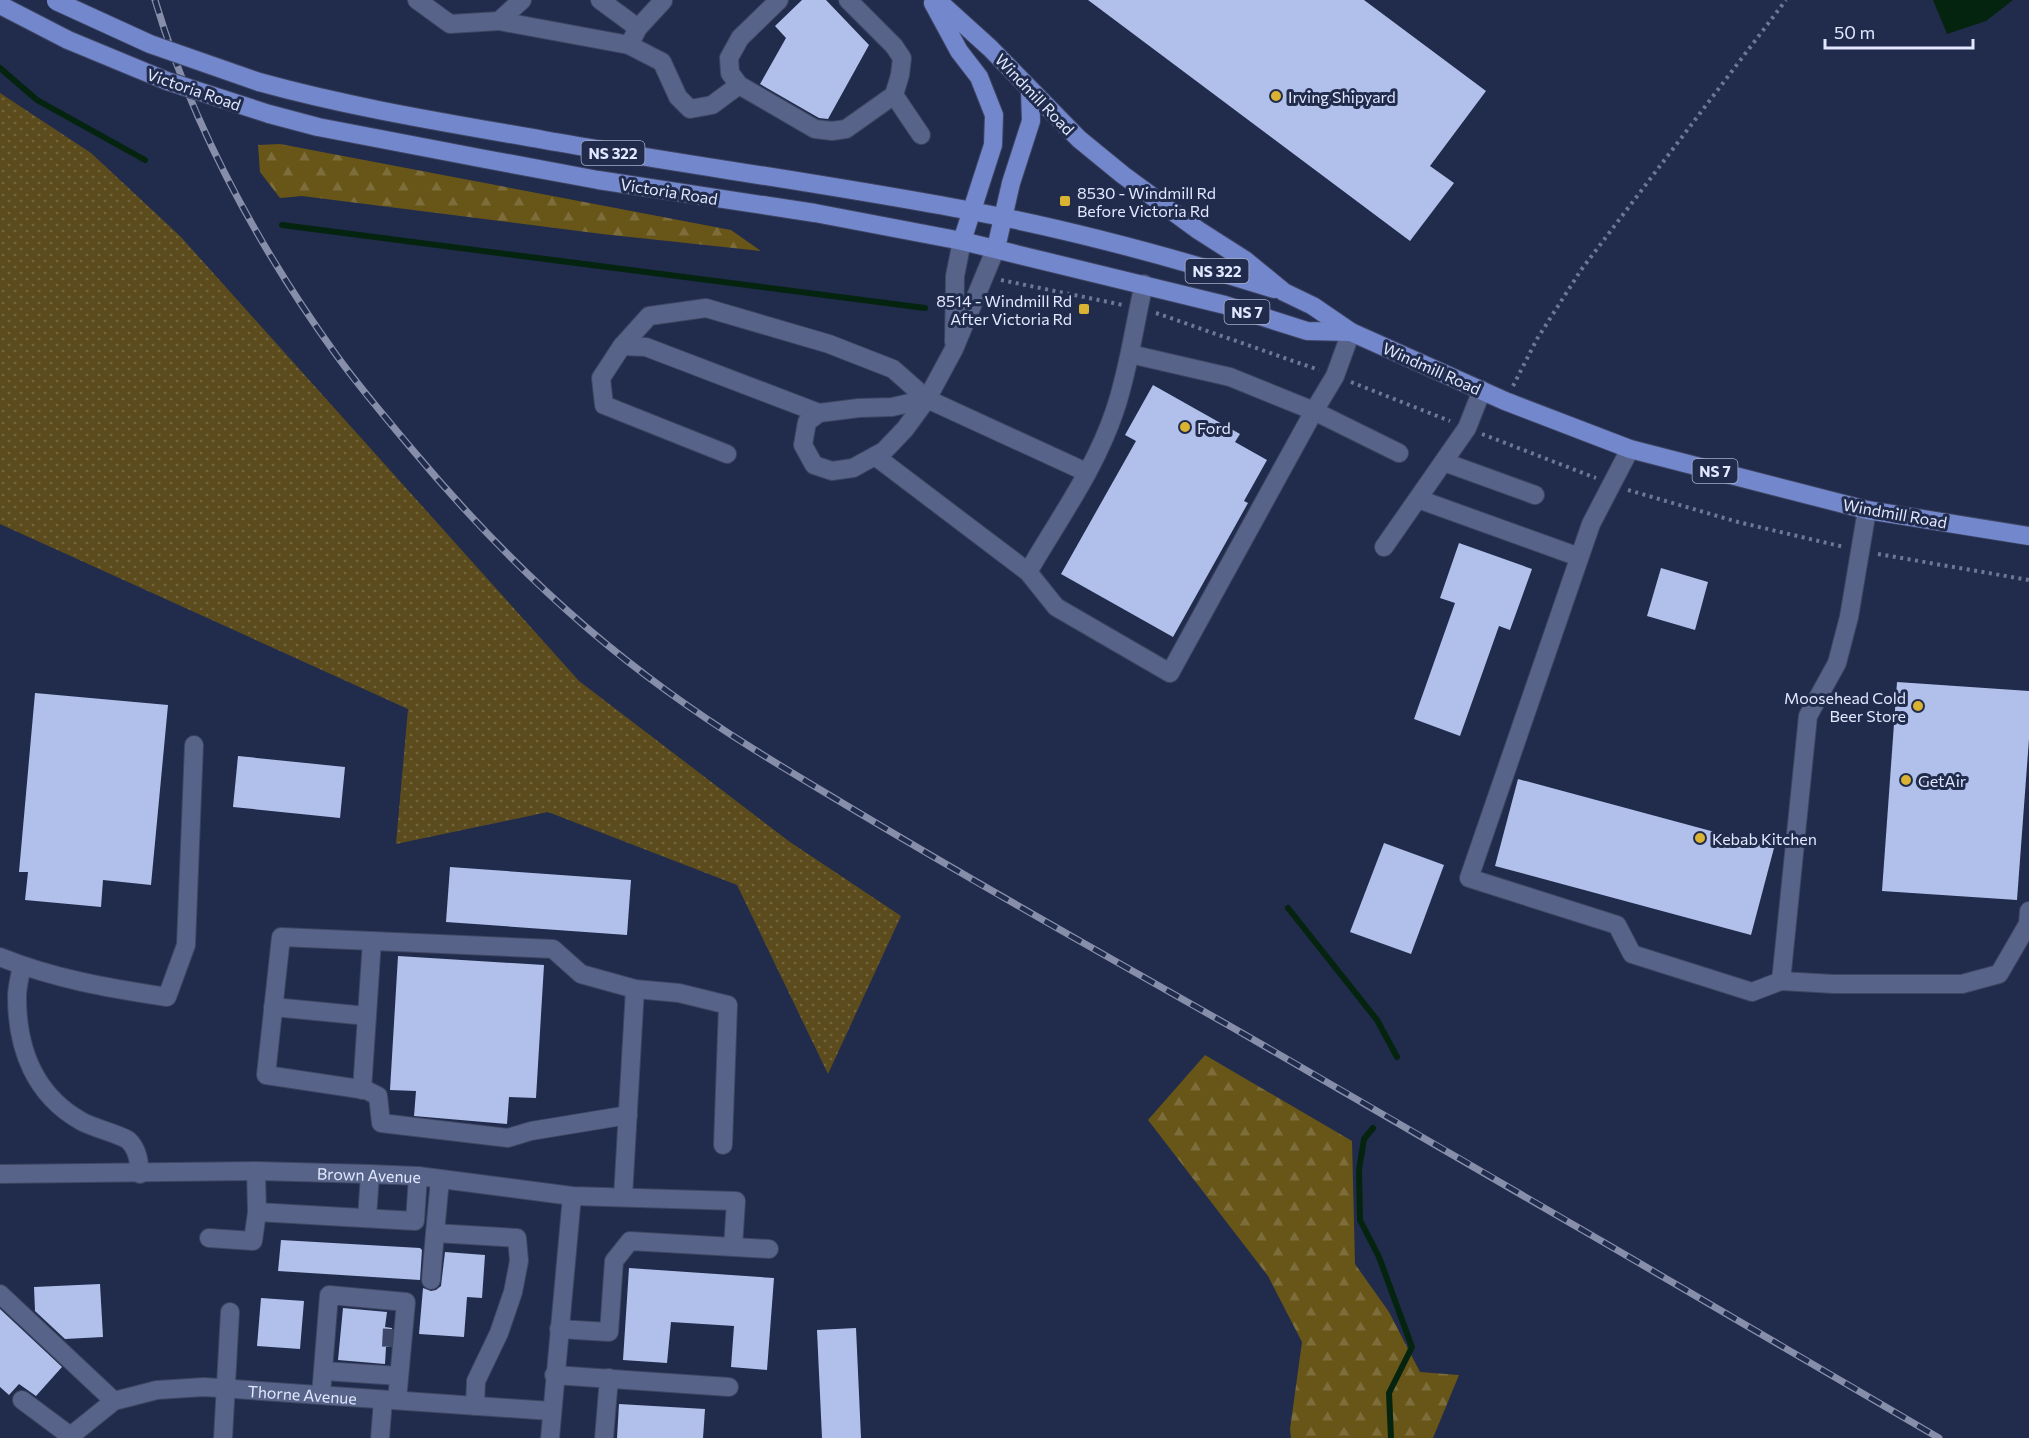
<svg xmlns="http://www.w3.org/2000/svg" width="2029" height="1438" font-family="Commissioner,sans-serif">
  <defs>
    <pattern id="grass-dots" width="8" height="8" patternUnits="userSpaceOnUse" patternTransform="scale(1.5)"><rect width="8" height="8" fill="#5c4c1d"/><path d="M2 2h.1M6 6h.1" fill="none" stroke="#73663f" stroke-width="1.8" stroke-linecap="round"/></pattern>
    <pattern id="forest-firs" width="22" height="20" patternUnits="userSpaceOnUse" patternTransform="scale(1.5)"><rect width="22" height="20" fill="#685518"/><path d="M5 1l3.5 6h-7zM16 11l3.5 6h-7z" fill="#7d6d3b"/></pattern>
  </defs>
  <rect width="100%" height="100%" fill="#212b4c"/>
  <path fill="url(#grass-dots)" d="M0,93L91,153L180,236L579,681L790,842L901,916L828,1074L737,885L548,812L396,844L408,709L0,524Z"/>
  <g fill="url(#forest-firs)">
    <path d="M280,144L731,230L761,251L602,234L302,196L280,198L260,172L258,145Z"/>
    <path d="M1205,1055L1352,1141L1355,1264L1389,1312L1420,1372L1459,1375L1433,1438H1291L1290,1429L1302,1342L1268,1276L1148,1120Z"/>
  </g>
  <path fill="#05240f" d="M1933,0H2013L1986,21L1947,34Z"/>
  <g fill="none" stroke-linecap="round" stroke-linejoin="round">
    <g stroke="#05240f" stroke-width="6">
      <path d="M0,68L37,100L145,160"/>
      <path d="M282,225L925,308"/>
      <path d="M1288,908L1377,1020L1397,1057"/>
      <path d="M1373,1128L1364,1139L1359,1170L1360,1220L1379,1257L1412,1347L1389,1393L1391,1438"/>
    </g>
  </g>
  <g fill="#b1c0ea">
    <path d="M802,0H826L869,45L828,119L819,118L760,84L786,38L775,26Z"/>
    <path d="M1088,0H1364L1486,91L1430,166L1454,183L1410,241Z"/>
    <path d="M1153,385L1240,434L1235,442L1267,460L1244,501L1248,503L1173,637L1061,574L1136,441L1125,435Z"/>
    <path d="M1459,543L1532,569L1510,630L1499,626L1460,736L1414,719L1455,603L1440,598Z"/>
    <path d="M1661,568L1708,582L1695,630L1647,616Z"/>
    <path d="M1897,682L2029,691V739L2017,900L1882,891Z"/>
    <path d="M35,693L168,705L151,885L103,880L101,907L25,900L28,872H19Z"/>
    <path d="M238,756L345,767L340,818L233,807Z"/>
    <path d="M1518,779L1774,848L1751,935L1495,866Z"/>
    <path d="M1384,843L1444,865L1411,954L1350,932Z"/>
    <path d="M450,867L631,880L627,935L446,922Z"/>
    <path d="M398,956L544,965L536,1098L509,1097L507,1124L414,1116L416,1091L390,1090Z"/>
    <path d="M281,1240L420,1248L422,1250L420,1280L278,1271Z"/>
    <path d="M445,1252L485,1255L482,1298L467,1297L464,1337L419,1334L423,1288L431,1291L436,1290L441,1286Z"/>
    <path d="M629,1268L774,1278L767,1370L731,1367L734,1326L671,1322L667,1363L623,1360Z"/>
    <path d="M100,1284L103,1337L65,1339L35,1311L34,1287Z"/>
    <path d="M261,1298L304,1301L300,1349L257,1346Z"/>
    <path d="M343,1308L387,1312L385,1327L392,1328L391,1347H386L385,1364L338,1360Z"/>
    <path d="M0,1309L62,1367L36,1396L19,1384L9,1395L0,1387Z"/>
    <path d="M856,1328L861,1438H822L817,1330Z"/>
    <path d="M619,1404L705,1409L703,1438H617Z"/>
  </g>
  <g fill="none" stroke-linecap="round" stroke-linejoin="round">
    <path stroke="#3e4767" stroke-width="18" stroke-dasharray="18 9" stroke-linecap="butt" d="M391,1347L392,1328"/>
    <g stroke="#3e4562" stroke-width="20">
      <g id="minor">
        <path d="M417,0L450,24L499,21L522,0"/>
        <path d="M600,0L638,28"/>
        <path d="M779,0L740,38L729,58L730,73L739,85L815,129L832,131L846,129L894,95L900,75L902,58L894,46L848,0"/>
        <path d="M499,21L629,45L638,28L663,1L661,0"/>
        <path d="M629,45L662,62L678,97L690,109L712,105L739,85"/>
        <path d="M894,95L921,135"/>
        <path d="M954,342L955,276L962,241"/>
        <path d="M622,346L649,316L706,308L829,344L893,369L927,399L1086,472"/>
        <path d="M1130,354L1230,377L1314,411L1399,453"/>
        <path d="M927,399L892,407L859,408L819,413L807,422L803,445L814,465L832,471L853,468L884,451L905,429L927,399L954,349L996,248"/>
        <path d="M1630,449L1591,524L1469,878L1617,925L1632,954L1752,992L1781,981L1808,716L1837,663L1849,617L1867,510"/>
        <path d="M727,454L604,405L601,378L622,346L646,347L819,413"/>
        <path d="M875,456L1028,572L1056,607L1170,673L1314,411L1335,376L1351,332"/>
        <path d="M1444,462L1535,495"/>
        <path d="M1418,499L1579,557"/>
        <path d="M1384,547L1467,428L1482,390"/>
        <path d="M1028,572C1058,520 1096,468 1115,410C1129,369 1134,326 1144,284"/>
        <path d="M0,957C55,979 108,988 167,997L186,945L194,745"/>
        <path d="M22,966C20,976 17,987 17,997C17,1049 35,1095 81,1121C93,1128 119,1134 128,1140C138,1149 139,1162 140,1174"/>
        <path d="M1781,981L1834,984H1962L1999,974L2028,924L2029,911"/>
        <path d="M273,1007L367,1016"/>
        <path d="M362,1090L372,941"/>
        <path d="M628,1115L531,1131L508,1138L381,1123L378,1096L366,1090L266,1075L281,937L553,949L581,974L635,989L679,993L728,1005L723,1145"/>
        <path d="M256,1171L257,1212L415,1221L418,1176"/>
        <path id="s1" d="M0,1174L256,1171L370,1174L418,1176L572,1196L736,1201L733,1247"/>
        <path d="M440,1179L435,1233L517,1238L519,1261L513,1292L499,1333L476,1381L475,1406"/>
        <path d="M623,1197L635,989"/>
        <path d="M367,1218L370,1174"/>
        <path d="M209,1238L253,1241L257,1212"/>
        <path d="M431,1280L435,1233"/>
        <path d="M0,1294L114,1401"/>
        <path d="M559,1329L609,1332L614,1261L630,1241L769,1249"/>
        <path d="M324,1371L399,1376"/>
        <path d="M554,1375L729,1387"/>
        <path d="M321,1395L329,1295L406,1302L397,1400"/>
        <path d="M22,1400L69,1435"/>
        <path id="s2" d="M68,1438L114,1401L157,1390L204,1387L551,1411"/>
        <path d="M223,1438L230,1312"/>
        <path d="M380,1438L383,1400"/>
        <path d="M550,1438L572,1196"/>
        <path d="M604,1438L609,1378"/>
      </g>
    </g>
    <g stroke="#3e4562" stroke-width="20">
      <g id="major">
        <path d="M937,0L990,48L1079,139L1123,175L1198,230L1245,260L1284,292L1313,306L1351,332L1505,401L1630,449L1867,510L2029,536"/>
        <path d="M933,3L959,51L979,77L994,115L993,145L962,241"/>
        <path d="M0,5L68,40"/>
        <path d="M259,82C353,108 448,123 544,140C686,165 829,184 971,211C1073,230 1175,258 1274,289"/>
        <path d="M269,114L318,127L485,159L598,180L815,213L962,241L1225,305L1307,331L1351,332"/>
        <path d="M996,248L1011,183L1031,121L1030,90"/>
      </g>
    </g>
    <g stroke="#6e7794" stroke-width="4" stroke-dasharray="3 4.5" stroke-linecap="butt">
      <path d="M1001,280L1123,305"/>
      <path d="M1156,313L1319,370"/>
      <path d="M1351,382L1450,421"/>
      <path d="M1513,386L1537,339L1581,270L1786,0"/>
      <path d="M1482,434L1596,478"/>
      <path d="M1628,490L1738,522L1844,547"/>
      <path d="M1878,554L2029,580"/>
    </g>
    <use href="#minor" stroke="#576389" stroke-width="18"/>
    <use href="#major" stroke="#7387cc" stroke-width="18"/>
    <g stroke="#868eaa" stroke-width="7">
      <path id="rail" d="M155,0C193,127 259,248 337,356C360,388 386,418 411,448C487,539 570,621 667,691C730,737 799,777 866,817C988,890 1112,959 1235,1029C1470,1164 1705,1301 1939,1438"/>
    </g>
    <use href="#rail" stroke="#212b4c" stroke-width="4.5" stroke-dasharray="14" stroke-linecap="butt"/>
    <g stroke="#3e4562" stroke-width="20" stroke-linecap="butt">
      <g id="major-bridge">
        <path d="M56,1L150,44L259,82"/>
        <path d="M68,40L167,81L269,114"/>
      </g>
    </g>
    <use href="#major-bridge" stroke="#7387cc" stroke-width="18"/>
  </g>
  <g fill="#dab333" stroke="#212b4c" stroke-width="2">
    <circle cx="1276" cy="96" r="6"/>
    <rect x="1059" y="195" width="12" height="12" rx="3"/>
    <rect x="1078" y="303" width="12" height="12" rx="3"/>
    <circle cx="1185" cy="427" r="6"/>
    <circle cx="1918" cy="706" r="6"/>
    <circle cx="1906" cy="780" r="6"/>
    <circle cx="1700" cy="838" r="6"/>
  </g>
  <g text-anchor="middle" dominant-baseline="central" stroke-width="6" stroke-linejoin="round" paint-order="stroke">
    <g fill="#212b4c" stroke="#a7afc9" stroke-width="1.5">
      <rect x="581.5" y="141" width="63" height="24" rx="4.5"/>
      <rect x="1185.5" y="259" width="63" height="24" rx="4.5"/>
      <rect x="1224.5" y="300" width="45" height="24" rx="4.5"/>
      <rect x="1692.5" y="459" width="45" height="24" rx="4.5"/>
    </g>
    <g font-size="15" font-weight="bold" fill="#e1e8ff">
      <text x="613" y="153">NS 322</text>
      <text x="1217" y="271">NS 322</text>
      <text x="1247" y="312">NS 7</text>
      <text x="1715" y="471">NS 7</text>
    </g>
    <g font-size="16" fill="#e1e8ff" stroke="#212b4c">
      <text transform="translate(194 89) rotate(19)">Victoria Road</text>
      <text transform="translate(1035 94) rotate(46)">Windmill Road</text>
      <text transform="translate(669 191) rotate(9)">Victoria Road</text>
      <text transform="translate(1432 368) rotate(24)">Windmill Road</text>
      <text transform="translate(1895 513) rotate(10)">Windmill Road</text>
      <text stroke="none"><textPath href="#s1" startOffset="369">Brown Avenue</textPath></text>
      <text stroke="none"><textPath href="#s2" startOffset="249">Thorne Avenue</textPath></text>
    </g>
    <g font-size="16" fill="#e1e8ff" stroke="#212b4c" text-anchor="start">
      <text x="1288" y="96">Irving Shipyard</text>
      <text x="1077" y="192">8530 - Windmill Rd<tspan x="1077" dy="18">Before Victoria Rd</tspan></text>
      <text x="1072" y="300" text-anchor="end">8514 - Windmill Rd<tspan x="1072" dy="18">After Victoria Rd</tspan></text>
      <text x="1197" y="427">Ford</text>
      <text x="1906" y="697" text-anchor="end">Moosehead Cold<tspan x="1906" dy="18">Beer Store</tspan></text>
      <text x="1918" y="780">GetAir</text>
      <text x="1712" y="838">Kebab Kitchen</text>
    </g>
  </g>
  <path d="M1825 39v9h148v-9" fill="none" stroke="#e1e8ff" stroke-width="3"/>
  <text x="1834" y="39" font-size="18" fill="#e1e8ff" stroke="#212b4c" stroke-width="4.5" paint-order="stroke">50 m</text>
</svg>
